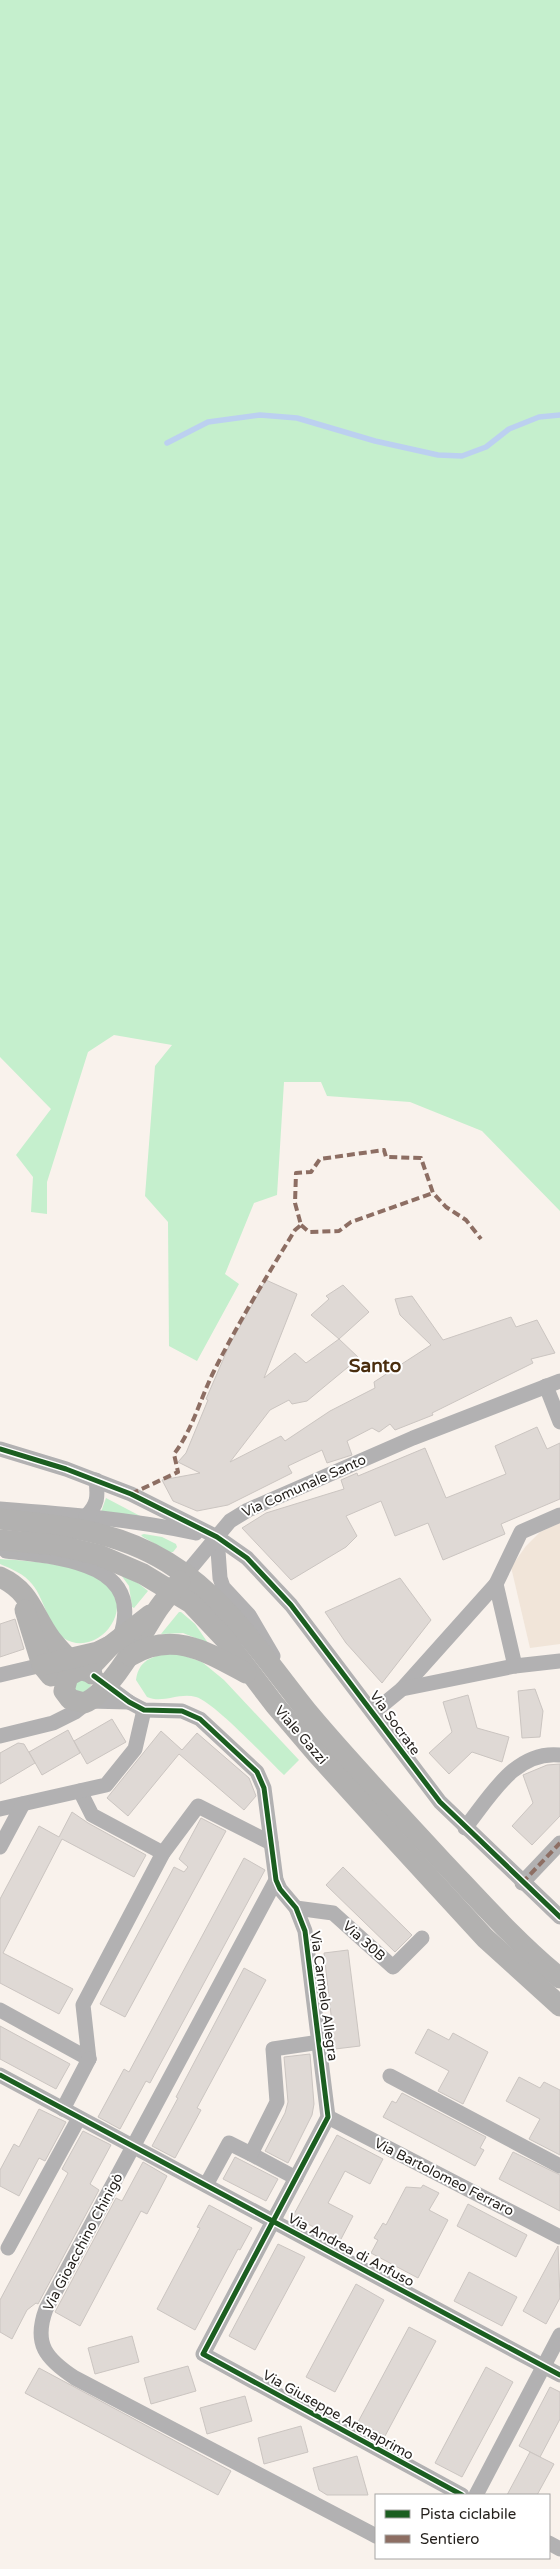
<svg xmlns="http://www.w3.org/2000/svg" width="560" height="2569" font-family="'Varela Round',sans-serif">
  <rect width="100%" height="100%" fill="#f9f2ec"/>
  <path fill="#f1e5d9" d="M560,1523V1644L530,1648L511,1567L526,1546L540,1532Z"/>
  <g fill="#c5efcd">
    <path d="M0,0H560V1211L482,1131L410,1102L327,1096L321,1082H284L277,1195L254,1203L225,1274L239,1284L197,1361L169,1346L168,1222L145,1196L155,1066L172,1045L114,1035L88,1052L47,1182V1214L31,1212L33,1177L16,1155L51,1109L0,1057Z"/>
    <path d="M106,1498L144,1518L101,1512Z"/>
    <path d="M144,1534L162,1537L176,1544L177,1547L173,1552H169L143,1537L141,1535Z"/>
    <path d="M0,1559C27,1561 95,1564 112,1589C129,1615 100,1650 72,1642C49,1636 46,1600 32,1584C24,1574 12,1569 0,1564Z"/>
    <path d="M121,1575L138,1583L148,1591L134,1608L132,1607L129,1586Z"/>
    <path d="M179,1612H181L195,1624L208,1643L183,1633L161,1634Z"/>
    <path d="M176,1653L202,1662L224,1680L299,1760L284,1775C267,1759 214,1702 196,1697C179,1692 163,1704 147,1697L136,1680C139,1657 157,1655 176,1653Z"/>
    <path d="M77,1679L90,1682L91,1686L79,1697L72,1684Z"/>
  </g>
  <g fill="none" stroke-linecap="round" stroke-linejoin="round">
    <path stroke="#bcd0f0" stroke-width="5.5" d="M167,443L208,422L260,415L297,418L375,441L438,455L462,456L486,447L509,429L539,417L560,415"/>
  </g>
  <g fill="#dfd9d5" stroke="#cbc5c1">
    <path d="M266,1280L297,1294L264,1378L295,1353L306,1363L339,1339L359,1358L307,1401L292,1404L289,1400L270,1410L230,1462L281,1436L285,1441L330,1411L375,1388L374,1382L431,1345L400,1315L395,1299L412,1296L443,1340L511,1317L516,1327L537,1320L555,1353L531,1359L533,1363L432,1413L433,1415L395,1430L390,1424L379,1432L372,1428L347,1441L352,1455L327,1463L322,1450L288,1466L292,1473L228,1505L197,1511L173,1501L162,1480L200,1473L178,1462L186,1453L208,1400L206,1399L229,1346Z"/>
    <path d="M343,1285L369,1312L339,1339L311,1315L329,1299L326,1296Z"/>
    <path d="M537,1427L547,1449L560,1443V1499L501,1524L505,1534L443,1560L428,1523L395,1536L381,1501L346,1516L357,1536L346,1547L291,1580L242,1528L266,1513L344,1489L341,1480L357,1473L358,1476L425,1448L446,1498L506,1474L495,1446Z"/>
    <path d="M400,1578L431,1620L382,1683L346,1643L325,1612Z"/>
    <path d="M15,1619L24,1649L0,1657V1624Z"/>
    <path d="M535,1689L543,1711L540,1737L522,1738L518,1691Z"/>
    <path d="M468,1695L477,1728L509,1737L502,1762L472,1752L449,1774L429,1753L452,1732L443,1702Z"/>
    <path d="M112,1719L126,1742L87,1764L74,1741Z"/>
    <path d="M68,1730L80,1753L42,1775L29,1752Z"/>
    <path d="M161,1731L182,1750L197,1733L249,1778L256,1796L244,1810L179,1754L128,1816L107,1798Z"/>
    <path d="M18,1743L24,1744L35,1763L0,1784V1753Z"/>
    <path d="M560,1764V1816L532,1845L512,1826L533,1803L523,1775L547,1765Z"/>
    <path d="M72,1812L88,1823L146,1855L134,1877L62,1839L3,1953L73,1989L59,2014L0,1983V1899L39,1826L59,1837Z"/>
    <path d="M201,1818L226,1831L125,2017L100,2004L174,1867L184,1872L188,1867L179,1859Z"/>
    <path d="M244,1858L265,1870L150,2083L146,2081L120,2129L98,2117L124,2069L129,2072Z"/>
    <path d="M343,1867L412,1935L395,1952L326,1885Z"/>
    <path d="M348,1950L360,2046L335,2049L324,1953Z"/>
    <path d="M244,1968L266,1980L197,2108L201,2110L175,2158L152,2146L178,2098L176,2097Z"/>
    <path d="M0,2026L70,2064L56,2089L0,2059Z"/>
    <path d="M428,2029L449,2040L453,2033L488,2052L463,2104L438,2091L449,2071L415,2053Z"/>
    <path d="M310,2054L314,2104L312,2115L288,2163L265,2151L285,2113L288,2102L284,2057Z"/>
    <path d="M519,2077L540,2088L544,2082L560,2090V2155L529,2139L540,2119L506,2101Z"/>
    <path d="M402,2093L486,2137L480,2148L484,2150L475,2166L383,2117L392,2101L396,2103Z"/>
    <path d="M39,2109L66,2122L45,2161L39,2158L19,2196L0,2186V2170L14,2144L19,2147Z"/>
    <path d="M83,2131L111,2145L90,2184L99,2190L38,2304L36,2303L27,2310L12,2339L0,2332V2300L68,2173L62,2169Z"/>
    <path d="M337,2135L383,2159L370,2184L345,2171L328,2203L353,2216L340,2241L293,2216Z"/>
    <path d="M513,2152L560,2175V2211L499,2179Z"/>
    <path d="M235,2157L278,2179L266,2201L223,2179Z"/>
    <path d="M143,2162L167,2176L147,2214L141,2211L80,2326L55,2312L116,2198L122,2201Z"/>
    <path d="M423,2185L439,2193L429,2210L448,2220L418,2278L371,2253L378,2240L374,2238L383,2223L386,2225L406,2187L421,2188Z"/>
    <path d="M468,2204L527,2235L516,2257L457,2226Z"/>
    <path d="M209,2205L252,2228L240,2250L238,2249L195,2330L157,2309L200,2228L197,2227Z"/>
    <path d="M278,2244L305,2257L255,2350L229,2336Z"/>
    <path d="M558,2246L560,2298L546,2324L523,2311Z"/>
    <path d="M469,2272L517,2297L502,2326L454,2301Z"/>
    <path d="M356,2284L384,2300L335,2392L306,2377Z"/>
    <path d="M409,2327L436,2341L385,2436L358,2422Z"/>
    <path d="M132,2336L139,2362L95,2374L88,2348Z"/>
    <path d="M188,2366L196,2391L151,2404L144,2378Z"/>
    <path d="M486,2367L513,2382L462,2477L435,2463Z"/>
    <path d="M39,2368L231,2471L218,2495L25,2393Z"/>
    <path d="M550,2387L560,2392V2419L540,2457L519,2446Z"/>
    <path d="M245,2396L252,2421L207,2434L200,2408Z"/>
    <path d="M301,2426L308,2452L264,2464L258,2438Z"/>
    <path d="M530,2452L554,2464L537,2495H507Z"/>
    <path d="M357,2456L368,2495H327L319,2490L313,2468Z"/>
  </g>
  <g fill="none" stroke-linecap="round" stroke-linejoin="round">
    <g stroke="#b2b1b2" stroke-width="15">
      <path d="M546,1386L560,1422"/>
      <path d="M0,1449L66,1469L131,1494L217,1537L247,1558L291,1605L440,1802L560,1917"/>
      <path d="M0,1509C66,1514 131,1519 196,1533"/>
      <path d="M86,1516C98,1505 98,1496 96,1480"/>
      <path d="M217,1537L220,1578L223,1587L249,1615L273,1656"/>
      <path d="M6,1551C58,1557 146,1562 120,1637"/>
      <path d="M185,1575L230,1521L248,1510L413,1438L560,1381"/>
      <path d="M515,1666L496,1584L521,1532L560,1515"/>
      <path d="M0,1675L42,1665"/>
      <path d="M98,1679L129,1702L144,1710L182,1711L200,1719L257,1772L264,1788L276,1880L280,1889L296,1908L305,1931L328,2117L203,2354L462,2495"/>
      <path d="M402,1689L496,1584"/>
      <path d="M374,1712L402,1689L515,1666L560,1661"/>
      <path d="M0,1736L53,1723L75,1712L89,1701L129,1702"/>
      <path d="M80,1791L92,1815L163,1853"/>
      <path d="M0,1809L106,1785L135,1749L144,1710"/>
      <path d="M465,1828C490,1797 515,1750 560,1755"/>
      <path d="M0,1847L23,1804"/>
      <path d="M276,1880L46,2309C33,2344 46,2359 75,2378L376,2536"/>
      <path d="M522,1883L560,1843"/>
      <path d="M296,1908L333,1913L393,1967L422,1938"/>
      <path d="M0,2010L89,2059"/>
      <path d="M89,2059L83,2005L163,1853L198,1806L271,1843"/>
      <path d="M0,2075L560,2375"/>
      <path d="M390,2076L560,2166"/>
      <path d="M63,2109L89,2059"/>
      <path d="M328,2117L560,2237"/>
      <path d="M251,2154L296,2178"/>
      <path d="M206,2185L229,2143L251,2154L277,2102L273,2049L320,2042"/>
      <path d="M8,2248L79,2118"/>
      <path d="M476,2495L560,2335"/>
      <path d="M549,2543L560,2549"/>
    </g>
    <g stroke="#b2b1b0" stroke-width="21">
      <path d="M0,1519C59,1525 115,1530 167,1562C227,1598 266,1661 310,1715C352,1765 398,1813 442,1861C480,1901 517,1943 560,1978"/>
      <path d="M0,1540L56,1545L99,1555L143,1574L191,1603L224,1638L275,1705L316,1753L384,1828L485,1938L560,2006"/>
      <path d="M0,1577C31,1591 33,1615 51,1639C59,1649 71,1663 82,1669C85,1672 89,1671 92,1674"/>
      <path d="M25,1610L42,1665L51,1676"/>
      <path d="M110,1646L95,1662L68,1676L64,1691L70,1699L84,1703C112,1692 142,1633 158,1609C165,1599 173,1590 180,1581"/>
      <path d="M130,1656C173,1630 207,1652 246,1673"/>
      <path d="M42,1665L98,1652L110,1646L150,1615"/>
    </g>
    <g stroke="#8d6e63" stroke-width="4" stroke-dasharray="8 4" stroke-linecap="butt">
      <path d="M301,1225L309,1232L339,1231L351,1222L433,1193"/>
      <path d="M131,1494L178,1472L174,1454C193,1429 200,1399 214,1371C238,1323 267,1276 295,1230L301,1225L295,1203L296,1173L311,1172L320,1159L384,1150L386,1157L421,1158L433,1193L446,1207L466,1220L481,1239"/>
      <path d="M522,1883L560,1843"/>
    </g>
    <g stroke="#fff" stroke-width="8">
      <g id="cycleway">
        <path d="M0,1449L66,1469L131,1494L217,1537L247,1558L291,1605L440,1802L560,1917"/>
        <path d="M94,1676L129,1702L144,1710L182,1711L200,1719L257,1772L264,1788L276,1880L280,1889L296,1908L305,1931L328,2117L203,2354L462,2495"/>
        <path d="M0,2075L560,2375"/>
      </g>
    </g>
    <use href="#cycleway" stroke="#1b5e20" stroke-width="5"/>
  </g>
  <g text-anchor="middle" dominant-baseline="central" stroke-width="4" stroke-linejoin="round" paint-order="stroke">
    <g font-size="14" fill="#231f1b" stroke="#fff">
      <text transform="translate(304 1486) rotate(-24)">Via Comunale Santo</text>
      <text transform="translate(395 1723) rotate(54)">Via Socrate</text>
      <text transform="translate(301 1735) rotate(49)">Viale Gazzi</text>
      <text transform="translate(364 1941) rotate(42)">Via 30B</text>
      <text transform="translate(324 1996) rotate(82)">Via Carmelo Allegra</text>
      <text transform="translate(444 2177) rotate(27)">Via Bartolomeo Ferraro</text>
      <text transform="translate(83 2242) rotate(-62)">Via Gioacchino Chinigò</text>
      <text transform="translate(351 2250) rotate(28)">Via Andrea di Anfuso</text>
      <text transform="translate(338 2415) rotate(29)">Via Giuseppe Arenaprimo</text>
    </g>
    <g font-size="19" font-weight="bold" fill="#4a2e0f" stroke="#fff">
      <text x="375" y="1366">Santo</text>
    </g>
  </g>
  <rect x="375" y="2494" width="175" height="65" fill="#ffffff" stroke="#a7a5a4"/>
  <rect x="385" y="2510" width="25" height="8" fill="#1b5e20" stroke="#a7a5a4"/>
  <text x="420" y="2519" font-size="15" fill="#231f1b">Pista ciclabile</text>
  <rect x="385" y="2535" width="25" height="8" fill="#8d6e63" stroke="#a7a5a4"/>
  <text x="420" y="2544" font-size="15" fill="#231f1b">Sentiero</text>
</svg>
